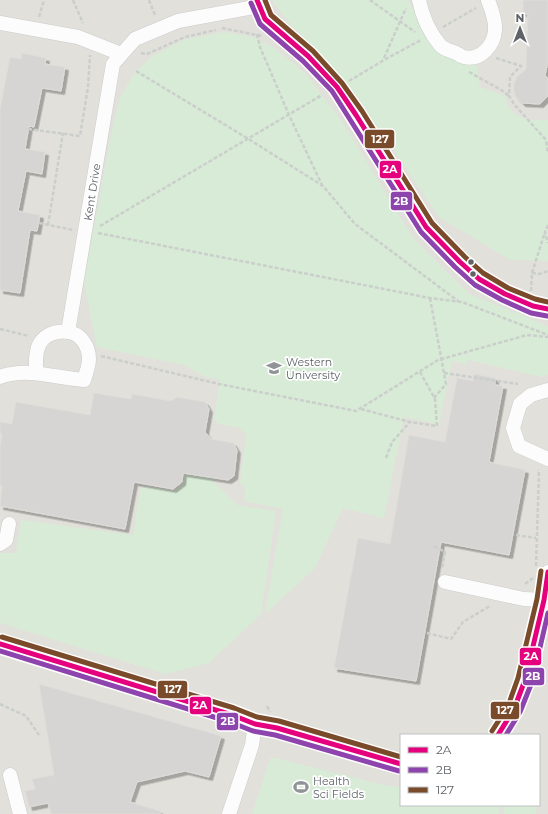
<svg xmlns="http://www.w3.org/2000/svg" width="548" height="814" font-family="Montserrat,sans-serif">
  <defs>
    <filter id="shadow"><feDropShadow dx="3.5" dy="3.5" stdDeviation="0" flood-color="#0004"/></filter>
  </defs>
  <rect width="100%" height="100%" fill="#efeeea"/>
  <path fill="#e2e0da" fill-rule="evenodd" d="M0,0H548V814H0ZM401,735H539V805H401Z"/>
  <g fill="#d8ebd6">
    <path d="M273,0H408L429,36L476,62L480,87L505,96C506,100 507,105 509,108C519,121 534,120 548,120V261L510,260L439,217L351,88L323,56L291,25L273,3Z"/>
    <path d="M224,32L253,37L274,48L305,73L341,120L413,238L469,294L548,326V375L542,377L468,360L466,365L452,361L439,424L404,417L384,518L343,508L315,568L265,614L283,509L244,501L245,487L240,483L246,435L240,428L219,424L214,420L220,379L205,377L184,365L97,347L84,282L111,135L120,97L136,71L151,57L183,40Z"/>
    <path d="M185,475L210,478L237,505L276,511L261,614L209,663L165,674L0,623V553H16L21,520L133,535L141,486L174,491L184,483Z"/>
    <path d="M271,757L384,785L401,787V805H499V814H252Z"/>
    <rect x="504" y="805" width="32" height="9"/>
  </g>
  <g fill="#d6d5d3" stroke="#deddd9" filter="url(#shadow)">
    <path d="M523,0H548V62L545,75L548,79V95L547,97L540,104L522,103L515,96V94L514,92V82L516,80V78L526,69L528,14L523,13Z"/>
    <path d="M22,53L46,58L45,64L65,67L61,91L42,88L34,127L29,126L25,149L45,152L42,174L26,171L18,211L40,215L37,231L30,230L20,293L0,290V109L10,57L21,59Z"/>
    <path d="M474,374L495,378V385L503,386L489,462L525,470L509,555L441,542L416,681L334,668L358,538L390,544L409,435L445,442L457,378L473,381Z"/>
    <path d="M94,393L131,399L132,394L171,401L177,397L205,402L209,409L205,432L211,439L233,443L237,450L234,476L228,480L183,473L182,482L173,489L134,482L125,529L0,506L2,486H0V447L2,434L0,433V422L12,424L16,402L90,415Z"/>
    <path d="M39,684L221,736L209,777L185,771L137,782L130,802L160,811V814H51L48,803L29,807L25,791L35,789L32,779L54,775Z"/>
  </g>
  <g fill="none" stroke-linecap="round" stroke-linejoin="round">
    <g stroke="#cbcccc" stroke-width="15">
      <g id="minor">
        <path d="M257,0L265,19L308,56L337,87L356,115L426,227L460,262L479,279L505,294L533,306L548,309"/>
        <path d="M419,0C422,15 429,32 440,45C443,49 451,51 456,53C458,54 462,57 464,57C481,61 494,45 495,30C496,20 491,9 488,0"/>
        <path d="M0,23L78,37L121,54"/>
        <path d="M68,332L113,64L135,39L178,21L260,6"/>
        <path d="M0,377C28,367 55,378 84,380C86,373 89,366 89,359C89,353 87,346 83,341C74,327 46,329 39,345C35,353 36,363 36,372"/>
        <path d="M548,390L531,395L520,404L513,428L519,446L548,459"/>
        <path d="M0,544L6,540L9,524"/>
        <path d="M445,582L524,599L544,600"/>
        <path d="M0,644L232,715L255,724L277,728L401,764"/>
        <path d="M498,735L514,709L525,680L544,600L548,572"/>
        <path d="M10,775L20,814"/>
        <path d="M229,814L252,745L255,724"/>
      </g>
    </g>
    <g stroke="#cacfcc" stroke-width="2.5" stroke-dasharray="4 2" stroke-linecap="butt">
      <path d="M73,0L83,23"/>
      <path d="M149,0L155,15"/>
      <path d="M370,0L415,32"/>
      <path d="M39,17L44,0"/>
      <path d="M443,27L476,8"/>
      <path d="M222,28L262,36"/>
      <path d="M257,34L260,47L289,115L322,185"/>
      <path d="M141,53L147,54L185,37L216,30"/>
      <path d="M384,58L406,8"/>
      <path d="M496,58L521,66L510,77L509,96L514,104L546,140L548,153"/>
      <path d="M136,71L247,138L323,186L355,224L458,301"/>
      <path d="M469,72L503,91L509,96"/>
      <path d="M349,81L384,60L421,40"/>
      <path d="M28,129L80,136L88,87L90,55"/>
      <path d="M39,223L73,230"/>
      <path d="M48,225L63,133"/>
      <path d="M548,225L545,232L548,243"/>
      <path d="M100,226L322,95"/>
      <path d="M98,233L430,298L462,302L548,335"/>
      <path d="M532,273L539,274L548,271"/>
      <path d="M531,291L532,273L545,232"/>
      <path d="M430,298L446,384L434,398"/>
      <path d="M0,329L29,336"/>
      <path d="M101,356L219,384L356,411L438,360L527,335L548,337"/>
      <path d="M444,373L518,384"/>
      <path d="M361,409L410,422L437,426L435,399L420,372"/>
      <path d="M386,458L392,442L410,422"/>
      <path d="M516,535L536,538"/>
      <path d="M434,546L445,552L442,569"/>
      <path d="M536,566L539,471L538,470"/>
      <path d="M525,584L533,578"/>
      <path d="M427,633L451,639L463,622L490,606"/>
      <path d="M0,704L26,716L39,735"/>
      <path d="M267,706L270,712"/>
    </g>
    <use href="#minor" stroke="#fdfcfc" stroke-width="14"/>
    <g stroke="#fff" stroke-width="8">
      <g id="bus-1">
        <path d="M257,0L265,19L308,56L337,87L356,115L426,227L460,262L479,279L505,294L533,306L548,309"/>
        <path d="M0,644L232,715L255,724L277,728L401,764"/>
        <path d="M498,735L514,709L525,680L544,600L548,572"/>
      </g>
    </g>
    <g stroke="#fff" stroke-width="8">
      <g id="bus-2">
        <path d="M251,3L260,24L303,61L332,91L421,232L455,267L475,285L502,300L531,313L547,316"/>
        <path d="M0,651L230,722L253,731L275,735L399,771"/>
        <path d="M506,735L520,712L532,682L548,613"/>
      </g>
    </g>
    <g stroke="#fff" stroke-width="8">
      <g id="bus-3">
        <path d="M265,0L271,15L313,51L342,83L362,111L432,223L465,257L483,273L508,288L535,299L548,302"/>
        <path d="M2,637L234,708L257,717L279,721L401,757"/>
        <path d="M492,731L508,706L518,678L537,599L541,571"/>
      </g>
    </g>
    <use href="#bus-1" stroke="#e5007d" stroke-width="5"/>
    <use href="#bus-2" stroke="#8e44ad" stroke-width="5"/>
    <use href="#bus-3" stroke="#7a4b2a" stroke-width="5"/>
  </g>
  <defs>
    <g id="university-bare" transform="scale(1.2)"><path d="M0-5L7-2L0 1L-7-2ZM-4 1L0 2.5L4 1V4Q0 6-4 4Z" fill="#919496" stroke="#fff" stroke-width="2.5" paint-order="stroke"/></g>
    <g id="stadium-bare" transform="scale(1.2)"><path d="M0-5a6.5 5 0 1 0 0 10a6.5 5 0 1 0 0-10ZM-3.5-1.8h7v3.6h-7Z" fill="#919496" stroke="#fff" stroke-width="2.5" paint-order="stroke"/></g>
  </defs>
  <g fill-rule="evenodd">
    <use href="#university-bare" x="274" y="368"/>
    <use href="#stadium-bare" x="301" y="787"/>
  </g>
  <g fill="#5f6368" stroke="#fff" stroke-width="1.5">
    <circle cx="471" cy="262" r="3.5"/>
    <circle cx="473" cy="274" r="3.5"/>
  </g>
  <g text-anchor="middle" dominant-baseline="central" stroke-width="3.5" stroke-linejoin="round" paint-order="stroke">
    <g font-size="11" fill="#5f6368" stroke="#fff">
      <text transform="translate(92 192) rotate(-81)">Kent Drive</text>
    </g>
    <g font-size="11" fill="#5f6368" stroke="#fff" text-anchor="start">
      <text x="286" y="362">Western<tspan x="286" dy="13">University</tspan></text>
      <text x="313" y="781">Health<tspan x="313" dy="13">Sci Fields</tspan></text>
    </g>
  </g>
  <g stroke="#fff" stroke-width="1.5">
    <rect x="364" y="129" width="31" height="20" rx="4" fill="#7a4b2a"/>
    <rect x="379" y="160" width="23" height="19" rx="4" fill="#e5007d"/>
    <rect x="390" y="191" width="23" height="20" rx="4" fill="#8e44ad"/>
    <rect x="519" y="647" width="23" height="19" rx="4" fill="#e5007d"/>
    <rect x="522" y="667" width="23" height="19" rx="4" fill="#8e44ad"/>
    <rect x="157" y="680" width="31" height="19" rx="4" fill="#7a4b2a"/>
    <rect x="189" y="696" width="23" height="19" rx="4" fill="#e5007d"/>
    <rect x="490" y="701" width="30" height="19" rx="4" fill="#7a4b2a"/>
    <rect x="216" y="712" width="23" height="19" rx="4" fill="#8e44ad"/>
  </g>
  <g font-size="11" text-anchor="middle" font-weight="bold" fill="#fff">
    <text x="380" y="143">127</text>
    <text x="390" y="173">2A</text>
    <text x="401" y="205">2B</text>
    <text x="531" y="660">2A</text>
    <text x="533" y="680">2B</text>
    <text x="173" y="693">127</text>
    <text x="200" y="709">2A</text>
    <text x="505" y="714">127</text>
    <text x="228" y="725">2B</text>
  </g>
  <rect x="400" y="734" width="140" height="72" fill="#ffffff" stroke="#bfc1c3"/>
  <rect x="408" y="747" width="20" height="6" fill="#e5007d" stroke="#bfc1c3"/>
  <text x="436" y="754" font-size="12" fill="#5f6368">2A</text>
  <rect x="408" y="767" width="20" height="6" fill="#8e44ad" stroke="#bfc1c3"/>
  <text x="436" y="774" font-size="12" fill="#5f6368">2B</text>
  <rect x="408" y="787" width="20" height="6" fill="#7a4b2a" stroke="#bfc1c3"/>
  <text x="436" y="794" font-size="12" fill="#5f6368">127</text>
  <g transform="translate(520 28)" stroke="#ffffff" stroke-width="3" paint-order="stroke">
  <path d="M0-3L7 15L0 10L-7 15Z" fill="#5f6368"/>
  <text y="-6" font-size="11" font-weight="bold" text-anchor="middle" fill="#5f6368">N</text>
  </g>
</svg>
